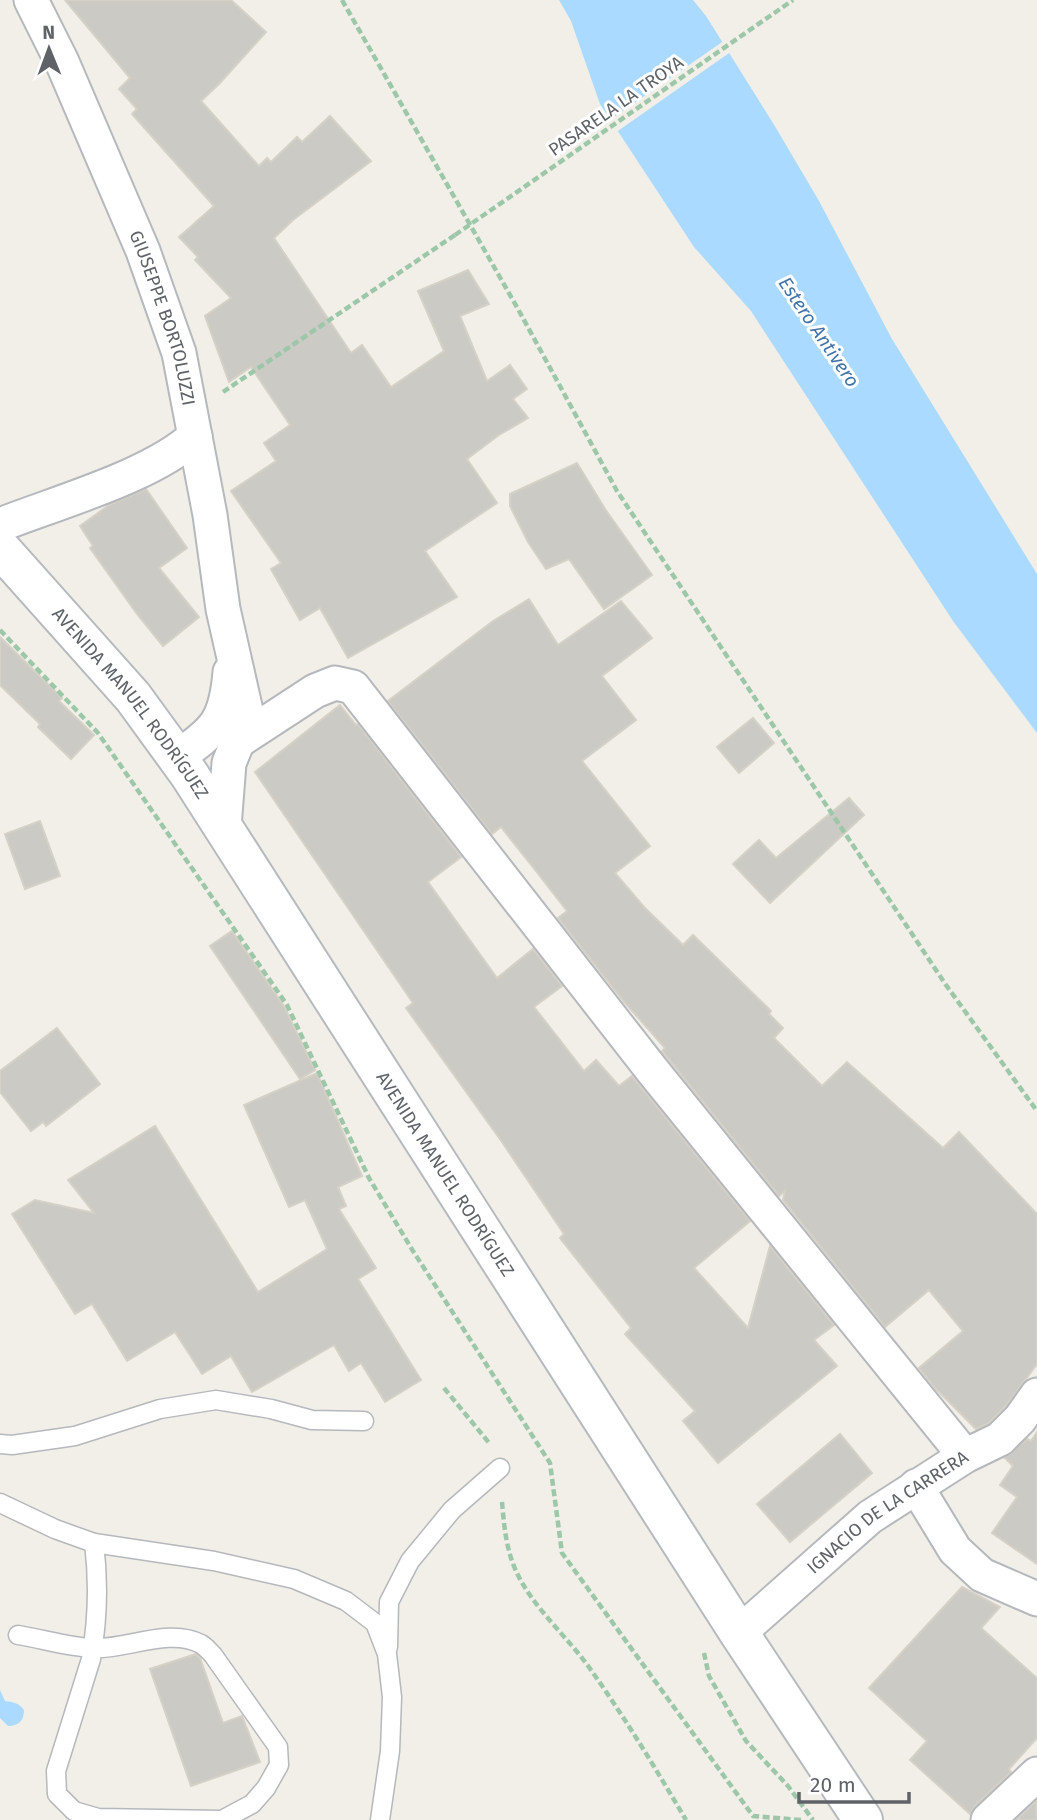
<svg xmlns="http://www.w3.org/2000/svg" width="1037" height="1820" font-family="'Fira Sans',sans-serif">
  <rect width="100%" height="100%" fill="#f1efe8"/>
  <g fill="#aadaff">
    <path d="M559,0H693L706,16L776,128L819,201L892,339L1037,574V733L953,621L751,311L694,247L600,104L571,21Z"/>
    <path d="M0,1690L5,1701C13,1702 19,1703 24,1710C24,1721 18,1726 8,1726L0,1718Z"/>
  </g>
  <path fill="#f1efe8" d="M725,40L732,51L615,133L607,122Z"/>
  <g fill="#cccac5" stroke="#d6d1c6" stroke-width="2">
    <path d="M65,0H231L266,32L219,84L201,101L259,166L267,158L271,162L297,137L302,142L330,116L371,161L293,220L274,238L351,353L362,345L391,387L444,351L418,291L468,270L489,304L460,316L487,381L510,365L527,389L513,399L528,418L499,435L467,459L497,503L425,551L457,597L348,658L320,608L300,620L271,569L281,563L231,491L276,461L264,443L290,425L251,367L229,382L205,316L231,298L195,260L198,257L179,237L214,206L132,114L137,109L119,89L130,78Z"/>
    <path d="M577,463L605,509L652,575L604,609L569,559L546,569L528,542L510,506V494Z"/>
    <path d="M146,489L187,548L159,568L199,617L163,646L137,614L90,548L93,546L80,526L109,505Z"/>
    <path d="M529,599L558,645L621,601L652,638L602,676L636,720L582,761L650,846L615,873L644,907L683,945L693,935L771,1011L769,1014L783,1028L774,1038L822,1086L847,1062L943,1148L959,1132L1037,1214V1364L1005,1407L989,1423L976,1429L935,1388L919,1368L963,1331L929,1290L885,1327L783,1200L785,1191L779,1196L662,1051L665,1048L625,1003L558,918L567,911L532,866L501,827L492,834L388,701L493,621Z"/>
    <path d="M0,637L62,698L59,701L94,735L71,759L38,727L40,724L0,685Z"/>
    <path d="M340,705L356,725L358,724L461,857L428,882L497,978L533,949L562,986L534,1007L584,1071L596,1060L619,1086L632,1076L750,1221L694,1268L748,1328L770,1246L834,1325L814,1340L837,1366L718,1463L683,1421L695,1411L625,1334L631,1328L560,1238L564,1234L502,1142L406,1008L413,1003L255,772Z"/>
    <path d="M753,718L774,743L739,773L717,747Z"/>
    <path d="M849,798L864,815L770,903L733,864L759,840L776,858Z"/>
    <path d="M40,821L60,876L25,889L5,834Z"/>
    <path d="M232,931L284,1006L315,1070L300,1079L210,946Z"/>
    <path d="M57,1028L100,1084L46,1126L43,1122L31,1131L0,1092V1071Z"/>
    <path d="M317,1073L362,1176L338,1187L346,1206L339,1209L376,1268L358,1279L421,1380L385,1402L361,1363L349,1371L334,1345L252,1392L231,1356L202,1374L175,1332L127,1361L92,1304L75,1314L12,1214L35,1200L94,1213L68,1180L155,1126L258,1292L327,1249L305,1200L289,1207L244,1105Z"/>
    <path d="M1037,1432V1564L992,1533L1017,1497L1000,1485L1013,1466L1005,1458L1027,1439L1031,1441Z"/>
    <path d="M840,1434L872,1473L790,1542L757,1504Z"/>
    <path d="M962,1587L1000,1607L981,1628L1037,1678V1738L1009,1769L1011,1772L975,1806L970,1814L910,1760L927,1741L869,1688Z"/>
    <path d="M196,1654L200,1658L223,1723L242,1716L260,1762L191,1786L150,1669Z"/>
    <path d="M1036,1801L1037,1820H1016Z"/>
  </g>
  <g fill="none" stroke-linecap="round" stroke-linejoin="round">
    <g stroke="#b5b8bc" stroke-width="21">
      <g id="service">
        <path d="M0,1444L12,1445L75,1436L160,1409L216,1400L271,1409L312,1420L364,1421"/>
        <path d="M0,1503L55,1529L94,1543L214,1561L294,1579L346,1601L375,1623L387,1654L392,1697L390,1751L380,1820"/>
        <path d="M18,1635C43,1639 69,1647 93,1648C126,1650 169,1627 201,1644C205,1646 209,1651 213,1655L278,1747L279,1765L266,1788L252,1804L222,1820L98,1818L74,1811L57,1794L56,1771L91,1659C98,1619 99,1583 94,1543"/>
        <path d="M388,1647L389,1602L410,1561L452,1510L500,1468"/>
      </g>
    </g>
    <g stroke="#b5b8bc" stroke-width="37">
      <g id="minor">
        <path id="s1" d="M31,0L62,62L143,251L179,353L210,515L223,609L246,711L244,726L229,763L224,827"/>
        <path d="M0,525C55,503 153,476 195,436"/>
        <path d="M237,742L315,691L335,683L353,687L652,1070L965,1456"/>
        <path d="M177,757C216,731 226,720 230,672"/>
        <path d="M916,1486L955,1550L982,1575L1037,1599"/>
        <path id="s2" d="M739,1633L870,1517L965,1456L1000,1439L1020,1419L1037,1395"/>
        <path d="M988,1820L1037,1774"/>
      </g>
    </g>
    <g stroke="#b6babf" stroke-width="42">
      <g id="secondary">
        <path id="s3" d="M0,548L133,697L189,774L739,1633L863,1820"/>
      </g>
    </g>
    <g stroke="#9cc7a9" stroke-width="4.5" stroke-dasharray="7 3.5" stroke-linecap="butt">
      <path d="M342,0L518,309L617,491L946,985L1037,1111"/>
      <path d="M223,392L455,235"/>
      <path d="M0,630L98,733L287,1005L369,1178L413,1251L550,1463L562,1553L753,1816L801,1820"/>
      <path d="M444,1388L490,1444"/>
      <path d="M502,1502C504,1525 506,1549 516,1571C533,1608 567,1636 591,1670C625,1718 656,1769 686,1820"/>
      <path d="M704,1653L709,1676L746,1741L788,1786L813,1820"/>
    </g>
    <use href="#service" stroke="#fff" stroke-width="18"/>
    <use href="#minor" stroke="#fff" stroke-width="33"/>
    <use href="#secondary" stroke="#fff" stroke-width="38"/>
    <path stroke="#9cc7a9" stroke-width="4.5" stroke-dasharray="7 3.5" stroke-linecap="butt" d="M455,235L793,0"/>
  </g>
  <g text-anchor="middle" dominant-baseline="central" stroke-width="6" stroke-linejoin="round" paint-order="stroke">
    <g font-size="18" fill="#5f6368" stroke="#fff">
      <text transform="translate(616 106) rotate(-35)">PASARELA LA TROYA</text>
      <text stroke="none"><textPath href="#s1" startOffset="345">GIUSEPPE BORTOLUZZI</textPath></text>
      <text stroke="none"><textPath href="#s3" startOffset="203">AVENIDA MANUEL RODRÍGUEZ</textPath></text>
      <text stroke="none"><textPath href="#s3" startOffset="770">AVENIDA MANUEL RODRÍGUEZ</textPath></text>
      <text stroke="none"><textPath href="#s2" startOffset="192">IGNACIO DE LA CARRERA</textPath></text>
    </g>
    <g font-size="19" font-style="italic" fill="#4174aa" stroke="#fff">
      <text transform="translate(819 332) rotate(56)">Estero Antivero</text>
    </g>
  </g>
  <g transform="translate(49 49) rotate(359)" stroke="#ffffff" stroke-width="5" paint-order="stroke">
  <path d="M0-5L12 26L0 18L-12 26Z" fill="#5f6368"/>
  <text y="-10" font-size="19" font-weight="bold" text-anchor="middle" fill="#5f6368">N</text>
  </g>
  <path d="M799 1792v10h110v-10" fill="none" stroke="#5f6368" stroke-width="3.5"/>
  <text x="810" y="1792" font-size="21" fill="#5f6368" stroke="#ffffff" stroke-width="5" paint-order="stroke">20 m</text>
</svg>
